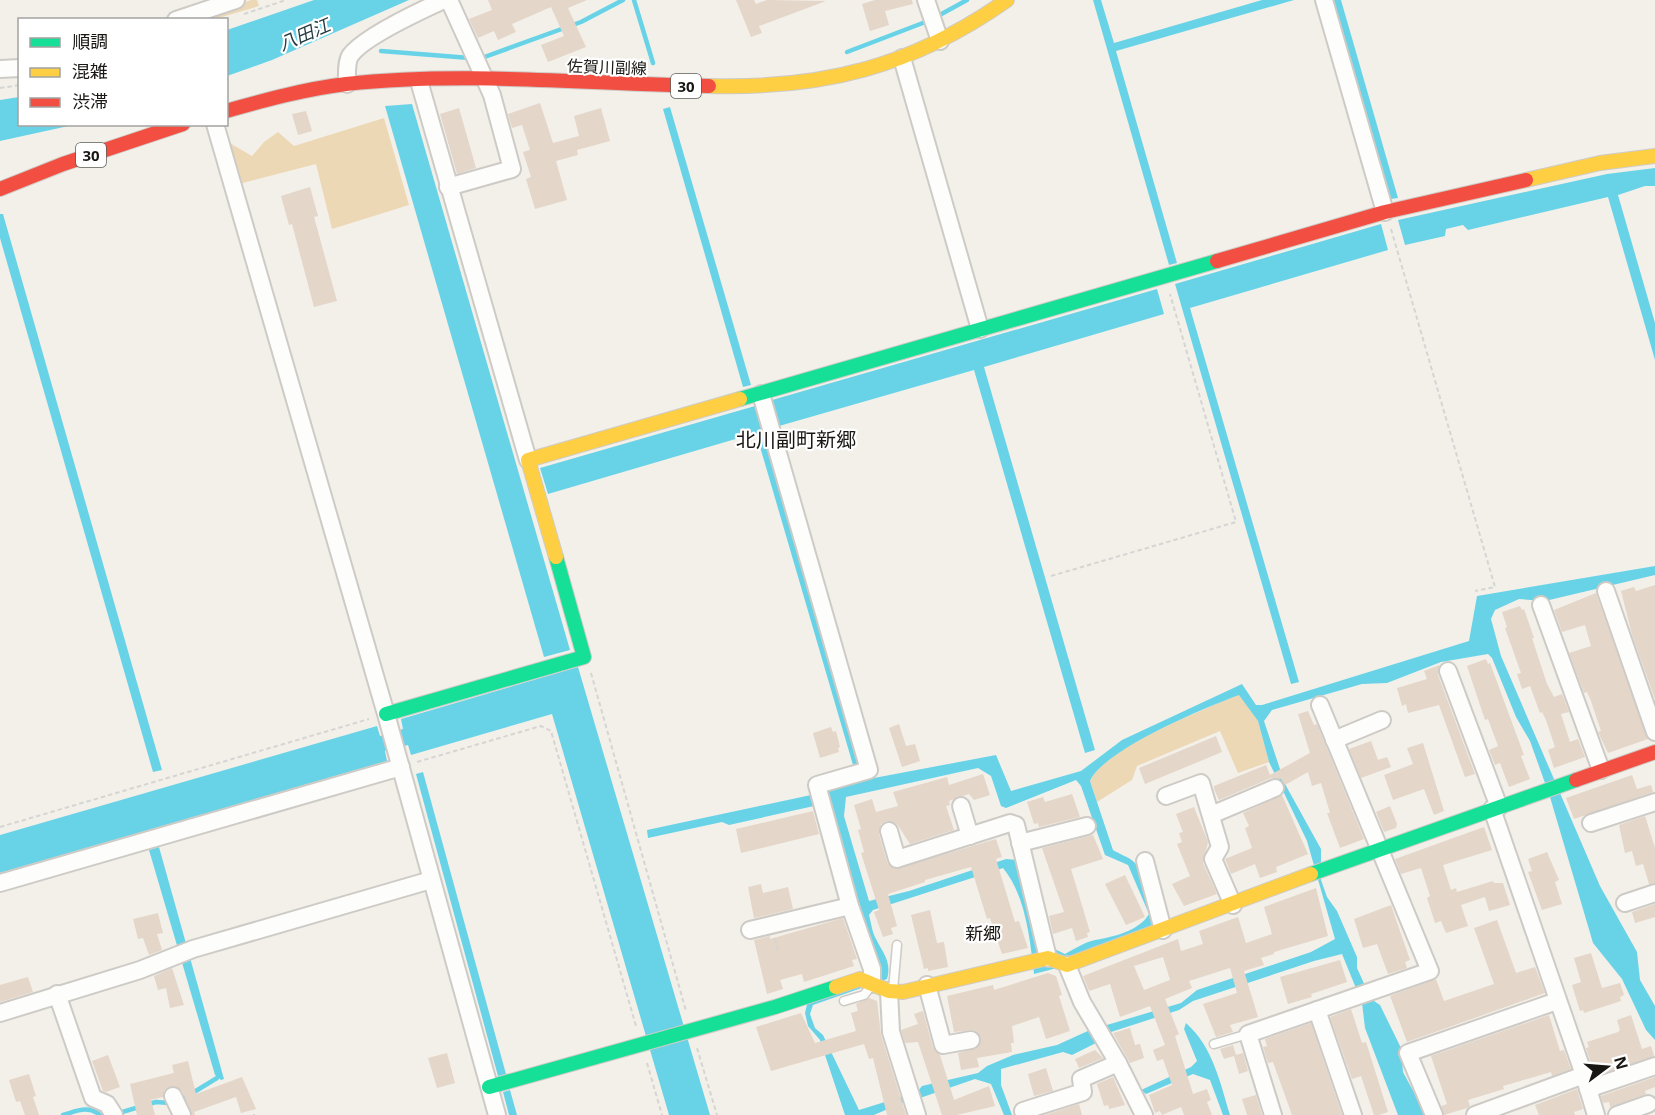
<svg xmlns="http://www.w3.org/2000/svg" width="1655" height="1115" font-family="'Noto Sans','Noto Sans JP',sans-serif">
  <rect width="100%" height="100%" fill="#f3f0ea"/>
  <g fill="#edd8b6">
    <path d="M251,0H257L259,6L215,19L191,20Z"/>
    <path d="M384,118L409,205L332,229L316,164L239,184L228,142L252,156L264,142L278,132L294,146Z"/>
    <path d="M1239,694L1258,721L1269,762L1238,773L1220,731L1137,766L1132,780L1097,802L1090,781C1105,747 1204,710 1239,694Z"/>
  </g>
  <g fill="#68d3e7" fill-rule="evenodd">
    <path d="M314,0H409L272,60L227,76V30Z"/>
    <path d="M1093,0H1101L1114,43L1262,0H1294L1116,51L1177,263L1169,265Z"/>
    <path d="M1333,0H1341L1398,198L1391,199Z"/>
    <path d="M19,97L20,124L73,125L0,141V100Z"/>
    <path d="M412,104L570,650L544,657L385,106Z"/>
    <path d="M670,107L751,385L743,387L663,109Z"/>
    <path d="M1655,168V186H1645L1618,195L1655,323V360L1608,197L1468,230L1463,225L1446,229L1445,236L1405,245L1398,220L1607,174Z"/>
    <path d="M0,214H3L162,770L153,772L0,238Z"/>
    <path d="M1381,224L1388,250L1190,308L1299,682L1291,684L1175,284Z"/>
    <path d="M1157,289L1164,314L984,367L1095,750L1085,753L974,370L779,426L772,400Z"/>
    <path d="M755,406L859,763L853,765L756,433L548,494L540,468Z"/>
    <path d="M1655,566V575L1545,601L1519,599L1495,610L1491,619L1501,656L1600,886L1637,952L1640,980L1655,1006V1040L1646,1030L1622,979L1593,943L1550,797L1530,741L1516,717L1492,658L1488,654L1441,662L1387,683L1362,684L1272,710L1264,721L1285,784L1321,849V880L1327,897L1337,911L1357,957V968L1371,999L1380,1005L1401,1048L1403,1072L1426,1115H1398L1365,1028L1362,1003L1342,954L1314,961L1193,1001L1179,1010L1108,1033L1098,1038L1096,1043L1072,1055L1063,1052L1001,1069V1085L1012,1115H1004L991,1084L975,1079L920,1098L918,1096L874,1115H845L820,1040L808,1026L805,1013L808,1000L858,987L870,950L826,791L874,778L996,755L1011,791L1081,771L1122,740L1242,684L1256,705H1262L1469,641L1477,596ZM1239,695L1258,721L1269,762L1307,841L1335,939L1311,952L1197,990L1181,1003L1090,1030L1057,1045L1013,1055L987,1066L978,1073L922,1086L917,1092L859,1110L823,1035L815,1028L810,1014L813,1005L887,979C892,962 883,953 876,939C872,932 871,922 869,915L873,910L1003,868C1026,896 1030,940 1034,974L1057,968L1152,927C1153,908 1149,875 1134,862C1129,857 1119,854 1113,850L1090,781C1103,750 1206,707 1239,695ZM978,768L991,776L1001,806L1006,808L1076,780L1081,786L1105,855L1128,865L1149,914C1139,931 1113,937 1095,940C1085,942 1074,949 1065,954L1040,942L1018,860L1006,859L909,891L869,901L844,816L846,797Z"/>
    <path d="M578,667L710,1115H669L552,714L411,755L408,745L385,751L387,761L0,873V835L377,726L380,736L403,729L401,719Z"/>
    <path d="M423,772L506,1074L498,1076L416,774Z"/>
    <path d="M811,795L814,806L729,825L722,822L648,838L647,830Z"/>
    <path d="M159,847L224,1079L221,1080L215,1075L149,850Z"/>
    <path d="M1186,1023C1213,1047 1220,1082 1230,1115H1223L1210,1080L1193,1074L1146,1094L1141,1090L1191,1067L1197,1061L1184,1029Z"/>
    <path d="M510,1090L517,1115H509L503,1092Z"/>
  </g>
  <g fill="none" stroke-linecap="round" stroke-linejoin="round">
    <g stroke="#68d3e7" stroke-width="4.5">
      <path d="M634,0L653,63"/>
      <path d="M936,17L967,0"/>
      <path d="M381,51L470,58"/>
      <path d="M847,52L928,21"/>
      <path d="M479,59L581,22L623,0"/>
      <path d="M856,764L861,782"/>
      <path d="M181,1100L217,1078"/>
      <path d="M119,1113L156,1102L170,1103"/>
      <path d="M63,1115C77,1111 88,1105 100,1115"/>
    </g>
  </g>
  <g fill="#e4d6c8" fill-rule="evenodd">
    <path d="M488,0H587L568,8L586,47L548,62L541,45L564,36L551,7L512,24L516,32L498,40L494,31L478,38L469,19L492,10Z"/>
    <path d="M736,0H754L756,4L767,0L826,1L759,26L762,33L751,37Z"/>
    <path d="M875,0H912L913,4L885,11L889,25L870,31L862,4Z"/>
    <path d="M540,103L553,143L579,136L574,116L601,108L610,141L577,150L578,155L556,161L567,200L535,209L526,179L531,177L523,152L530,150L522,125L512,128L508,114Z"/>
    <path d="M459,108L476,168L457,174L440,114Z"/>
    <path d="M306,111L312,131L298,135L292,114Z"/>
    <path d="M310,187L318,216L314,217L337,301L314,307L292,224L289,225L281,196Z"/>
    <path d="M1655,585V699L1632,635L1621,591L1634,587L1636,591Z"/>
    <path d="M1596,593L1648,739L1608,753L1598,732L1601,731L1591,701L1587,692L1584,693L1569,653L1591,646L1585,625L1562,632L1554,610Z"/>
    <path d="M1520,606L1522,610L1524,609L1534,638H1532L1547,684L1554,697L1562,694L1569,712L1561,714L1570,742L1578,739L1585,757L1554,768L1548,750L1555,747L1546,720L1542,712L1540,713L1530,686L1522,689L1517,674L1521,673L1505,628L1507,627L1502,612Z"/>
    <path d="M1486,659L1488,664L1490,663L1524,755L1521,756L1530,779L1509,787L1500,763L1495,765L1489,750L1498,746L1488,719L1485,720L1467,666Z"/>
    <path d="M1439,665L1438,675L1475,774L1465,777L1439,705L1408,713L1406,704L1402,706L1397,688L1427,679L1424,671Z"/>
    <path d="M1308,711L1314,725L1317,724L1364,839L1340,848L1327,813H1330L1321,783L1312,786L1308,772L1285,785L1281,779L1271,778L1219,800L1214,789V786L1266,765L1270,775L1310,753L1298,714Z"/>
    <path d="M899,724L906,746L915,744L920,761L902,767L889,728Z"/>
    <path d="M831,727L833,732L836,731L840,747L838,748L839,752L820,758L813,733Z"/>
    <path d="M1216,736L1222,752L1145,784L1139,768Z"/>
    <path d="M1371,741L1378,760L1387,757L1391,767L1361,778L1349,749Z"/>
    <path d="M1423,743L1444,811L1434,815L1424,789L1393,800L1384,775L1413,764L1407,748Z"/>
    <path d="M983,774L990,795L974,800L969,794L949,801L950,805L946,806L954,830L910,844L897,824L887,821L881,824L879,834L887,862L895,869L996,839L1002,857L996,859L1015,922L1019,921L1028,948L1002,954L990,918L987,919L971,867L925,880V882L888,894L897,926L891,928L893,934L883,937L874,912L879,910L861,853L864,852L858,830L861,829L854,805L872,799L876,812L898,806L893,792L947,777L949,785Z"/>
    <path d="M1632,775L1637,789L1651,785L1653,792L1574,819L1566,798Z"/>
    <path d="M1072,794L1080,817L1039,827L1038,823L1034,824L1027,802L1043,797L1045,802Z"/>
    <path d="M1282,795L1308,854L1276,867L1277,872L1260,878L1255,864L1231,874L1225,859L1252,848L1245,828L1249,826L1243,813Z"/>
    <path d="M1390,806L1397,824L1396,828L1384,832L1376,812Z"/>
    <path d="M1194,807L1208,842L1203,863L1217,894L1184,906L1172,884L1190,876L1177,844L1182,842L1179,833L1183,832L1176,814Z"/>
    <path d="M813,811L819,834L741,853L736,829Z"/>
    <path d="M1645,816L1655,848V883L1649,884L1643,864L1636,866L1632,851L1625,853L1619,825Z"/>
    <path d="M1484,827L1492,850L1443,865L1451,890L1456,888L1457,892L1493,881L1494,883H1503L1510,905L1489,911L1485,897L1461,905L1468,926L1446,933L1441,921L1435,923L1427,898L1430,896L1421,868L1401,874L1395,859Z"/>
    <path d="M1093,835L1103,859L1071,869L1090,932L1087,933L1088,937L1076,941L1072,928L1053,934L1049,916L1064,912L1042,848Z"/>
    <path d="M1547,852L1559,880L1555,882L1562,904L1542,910L1528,872L1532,871L1528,859Z"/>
    <path d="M1125,875L1145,917L1126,925L1105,884Z"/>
    <path d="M761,884L763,893L788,887L793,909L754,918L748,887Z"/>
    <path d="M1316,888L1328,936L1274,952V954L1261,958L1264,965L1244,971L1258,1017L1230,1025L1233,1032L1216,1037L1203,1004L1237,993L1230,968L1189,981L1192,988L1165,999L1179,1034L1175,1036L1193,1094L1207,1089L1211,1100L1207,1102L1212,1115H1184L1181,1107L1162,1115L1160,1111L1155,1113L1149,1095L1172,1085L1163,1059L1157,1061L1153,1050L1165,1045L1150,1006L1120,1017L1110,984L1089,991L1083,976L1178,939L1181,951L1203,944L1199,931L1238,917L1246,943L1272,934L1264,907ZM1163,957L1170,980L1144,990L1134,966Z"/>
    <path d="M1655,904V917L1635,923L1632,912Z"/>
    <path d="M1391,905L1410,960L1405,962L1407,968L1388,974L1377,944L1363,948L1354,919Z"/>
    <path d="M930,910L937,943L944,942L948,967L928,971V968L924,969L911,915Z"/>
    <path d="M158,913L163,933L157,934L162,950L149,955L143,938L138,939L133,919Z"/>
    <path d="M843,918L857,959L852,960L854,966L804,982L802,974L780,980L783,989L767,994L754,940L770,936V939Z"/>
    <path d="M1497,920L1516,973L1535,967L1545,993L1407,1042L1390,996L1436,979L1444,1001L1494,984L1474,928Z"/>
    <path d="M1591,953L1602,988L1620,983L1624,995L1620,997L1621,1001L1584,1013L1583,1010L1580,1011L1572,985L1581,982L1574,958Z"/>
    <path d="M1340,960L1347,982L1311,994L1312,997L1288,1004L1280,977Z"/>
    <path d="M172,968L184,1005L170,1008L166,988L158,990L154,976Z"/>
    <path d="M1048,973L1056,976L1062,995L1059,996L1070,1031L1046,1039L1039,1017L1012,1026L1014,1043H1011L1012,1052L977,1058L979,1067L961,1070L958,1053L977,1048L981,1038L974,1030L954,1032L947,996L993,985L994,990Z"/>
    <path d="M28,977L33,992L0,1002V985Z"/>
    <path d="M869,998L877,1001L881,1035L906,1115H887L873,1058L869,1059L864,1044L771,1071L756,1027L801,1013L815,1043L856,1031L851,1013L858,1011L856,1004Z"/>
    <path d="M1351,1009L1362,1043L1366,1042L1388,1112L1379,1115H1374L1361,1076L1352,1079L1330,1017Z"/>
    <path d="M923,1011L933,1048L940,1055L954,1100L989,1086L995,1106L957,1115H942L918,1042L905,1043L901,1030L918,1024L914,1014Z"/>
    <path d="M1549,1015L1560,1051L1564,1050L1571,1069L1552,1076L1551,1072L1503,1086L1504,1089L1468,1100L1470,1106L1467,1108L1444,1115L1441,1106L1447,1104L1431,1056Z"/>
    <path d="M1631,1015L1642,1049L1651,1046L1654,1056L1595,1076L1586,1048L1589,1047L1587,1042L1618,1032L1620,1030L1617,1020Z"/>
    <path d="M1311,1023L1342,1115H1292L1273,1062L1268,1063L1263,1047L1267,1046L1265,1039Z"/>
    <path d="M1130,1028L1135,1045L1140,1044L1144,1058L1130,1063L1113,1033Z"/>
    <path d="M1233,1045L1236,1055L1243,1053L1248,1071L1239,1074L1234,1056L1224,1059L1220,1049Z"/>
    <path d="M1095,1050L1103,1058L1079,1068L1075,1059Z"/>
    <path d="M447,1053L455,1083L437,1088L428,1058Z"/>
    <path d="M108,1055L120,1087L106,1092L103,1091L92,1061Z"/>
    <path d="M188,1061L196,1094L242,1077L256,1109L241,1113L236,1097L194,1112L195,1115H192L182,1091L173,1086L165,1090L163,1097L151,1100L155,1115H137L130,1084L174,1073L172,1065Z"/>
    <path d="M1046,1068L1053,1091L1034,1096L1028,1074Z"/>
    <path d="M29,1074L36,1096L33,1097L39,1115H25L20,1101L16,1102L9,1080Z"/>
    <path d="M1113,1077L1125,1105L1109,1109L1108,1105L1104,1106L1097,1084Z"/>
    <path d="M1655,1077V1087L1645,1091L1646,1094L1610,1107L1609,1102L1603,1103L1601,1096Z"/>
    <path d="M1577,1089L1583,1109L1574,1112L1575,1115H1539L1535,1105Z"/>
    <path d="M1256,1095L1262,1115H1247L1242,1099Z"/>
    <path d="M1079,1104L1082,1115H1045Z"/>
  </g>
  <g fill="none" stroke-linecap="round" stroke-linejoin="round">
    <g stroke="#cecbc6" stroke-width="11">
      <g id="lane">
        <path d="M893,990L897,945"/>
        <path d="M844,1001L864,995L870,987"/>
        <path d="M1214,1044L1248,1034"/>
      </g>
    </g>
    <g stroke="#cecbc6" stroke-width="20">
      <g id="street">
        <path d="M926,0L940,41"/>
        <path d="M1324,0L1385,212"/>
        <path d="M176,20L236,0"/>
        <path d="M902,58L980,329"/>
        <path d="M0,69L20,68"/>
        <path d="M419,81L528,460"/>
        <path d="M347,84C347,76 346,63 350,56C363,37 422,10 444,0"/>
        <path d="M215,124L386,714L497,1115"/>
        <path d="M448,187L512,169L492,95L449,0"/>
        <path d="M761,394L869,770L817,785L850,906L872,969V984"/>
        <path d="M1606,591L1655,732"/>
        <path d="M1541,605L1601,770"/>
        <path d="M1448,671L1499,807"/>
        <path d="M1334,740L1382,720"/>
        <path d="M1166,796L1201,783L1220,847L1213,859L1233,905"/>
        <path d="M961,806L970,836"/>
        <path d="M1211,815L1275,788"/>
        <path d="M1591,823L1655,802"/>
        <path d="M889,831L897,859L1010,823L1016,825L1048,958"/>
        <path d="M1020,843L1087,826"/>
        <path d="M1145,861L1163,930"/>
        <path d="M0,883L401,767"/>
        <path d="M1625,903L1655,893"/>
        <path d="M750,930L850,906"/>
        <path d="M1067,965L1082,1002L1118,1063L1144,1115"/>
        <path d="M927,985L943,1045L971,1040"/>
        <path d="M889,991L891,1032L917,1115"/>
        <path d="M57,994L93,1098L107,1104L114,1115"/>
        <path d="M1317,1010L1353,1115"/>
        <path d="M0,1013L140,970L193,949L431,880"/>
        <path d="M1585,1079L1596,1115"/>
        <path d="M1588,1089L1655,1066"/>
        <path d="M173,1096L182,1115"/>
        <path d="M1023,1111L1083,1092L1081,1079L1118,1063"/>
        <path d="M1273,1115L1248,1034L1430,971L1320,705"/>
        <path d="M1434,1115L1408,1053L1557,1001"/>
        <path d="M1475,1115L1584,1075L1492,809"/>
        <path d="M1617,1115L1648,1104"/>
      </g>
    </g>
    <g stroke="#cecbc6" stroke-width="16">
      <g id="fast">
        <path d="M740,399L1217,261"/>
        <path d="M386,714L584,657L556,557"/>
        <path d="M1311,874L1576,780"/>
        <path d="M489,1087L775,1007L836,987"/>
      </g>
    </g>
    <g stroke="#cecbc6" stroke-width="16">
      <g id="slow">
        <path d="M709,86C823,89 912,67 1007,0"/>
        <path d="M1526,180L1600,163L1655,156"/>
        <path d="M556,557L528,460L740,399"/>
        <path d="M836,987L860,979L889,991L903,992L1048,958L1067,965L1311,874"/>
      </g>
    </g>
    <g stroke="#cecbc6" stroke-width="16">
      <g id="jam">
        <path d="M226,111C265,100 305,89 346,84C466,71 588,84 709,86"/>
        <path d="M0,189L63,164L183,124"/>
        <path d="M1217,261L1385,212L1526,180"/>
        <path d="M1576,780L1655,752"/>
      </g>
    </g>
    <g stroke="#d5d5d3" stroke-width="2" stroke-dasharray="4.5 3" stroke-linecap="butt">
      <path d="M244,14L286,0"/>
      <path d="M0,88L20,85"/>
      <path d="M1391,229L1495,587L1475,591"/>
      <path d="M1051,576L1236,522L1170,294"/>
      <path d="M591,673L686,1011"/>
      <path d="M417,762L541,726L551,731L636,1026"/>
      <path d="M0,827L369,719"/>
      <path d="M775,939L779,954"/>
      <path d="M697,1048L717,1115"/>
      <path d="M647,1063L662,1115"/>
      <path d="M254,1114V1115"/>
    </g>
    <use href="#lane" stroke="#fdfdfc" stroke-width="8"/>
    <use href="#street" stroke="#fdfdfc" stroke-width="16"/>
    <use href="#fast" stroke="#16e098" stroke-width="14"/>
    <use href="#slow" stroke="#ffcf43" stroke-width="14"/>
    <use href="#jam" stroke="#f24e42" stroke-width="14"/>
  </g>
  <g text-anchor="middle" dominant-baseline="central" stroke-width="4.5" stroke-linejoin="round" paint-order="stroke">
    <g fill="#fff" stroke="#5e5d5a" stroke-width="1.5">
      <rect x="671" y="74" width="30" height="24" rx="4.5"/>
      <rect x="76" y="143" width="30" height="24" rx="4.5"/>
    </g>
    <g font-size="15" font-weight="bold" fill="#191713">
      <text x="686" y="86">30</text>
      <text x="91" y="155">30</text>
    </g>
    <g font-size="16" fill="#191713" stroke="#fff">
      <text transform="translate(607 67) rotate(2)">佐賀川副線</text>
    </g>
    <g font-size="18" font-style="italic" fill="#233b41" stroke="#fff">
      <text transform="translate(304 34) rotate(-23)">八田江</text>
    </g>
    <g font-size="18" fill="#191713" stroke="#fff">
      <text x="983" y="933">新郷</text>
    </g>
    <g font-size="20" fill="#191713" stroke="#fff">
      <text x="796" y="439">北川副町新郷</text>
    </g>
  </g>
  <rect x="18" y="18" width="210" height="108" fill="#ffffff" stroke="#a3a2a1" stroke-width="1.5"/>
  <rect x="30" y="38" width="30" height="9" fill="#16e098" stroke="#a3a2a1" stroke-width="1.5"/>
  <text x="72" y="48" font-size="18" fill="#191713">順調</text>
  <rect x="30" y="68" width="30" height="9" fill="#ffcf43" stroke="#a3a2a1" stroke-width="1.5"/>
  <text x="72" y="78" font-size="18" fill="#191713">混雑</text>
  <rect x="30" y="98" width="30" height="9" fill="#f24e42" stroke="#a3a2a1" stroke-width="1.5"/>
  <text x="72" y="108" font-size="18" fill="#191713">渋滞</text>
  <g transform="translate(1607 1067) rotate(74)" stroke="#ffffff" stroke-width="4.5" paint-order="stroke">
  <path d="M0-4.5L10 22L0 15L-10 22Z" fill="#191713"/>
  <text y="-9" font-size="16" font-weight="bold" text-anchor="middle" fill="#191713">N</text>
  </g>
</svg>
